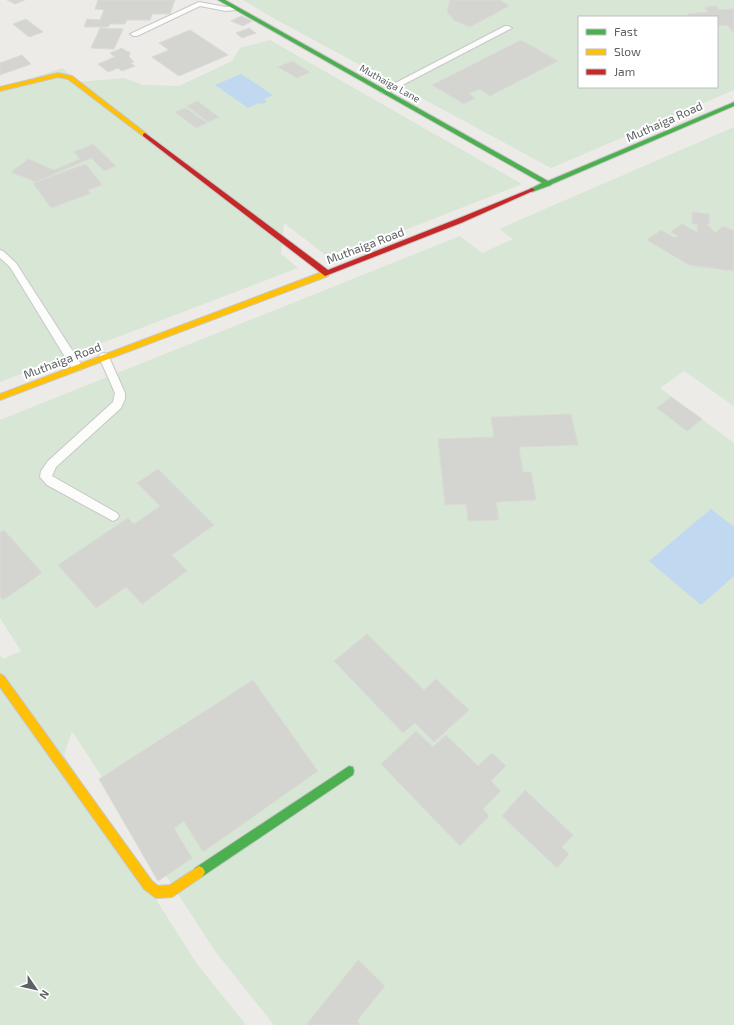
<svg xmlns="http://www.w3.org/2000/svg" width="734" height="1025" font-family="'Exo 2',sans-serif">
  <rect width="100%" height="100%" fill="#ecebe7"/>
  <g fill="#d7e6d5" fill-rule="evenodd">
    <path d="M243,0H734V90L551,168L275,19ZM579,17H717V87H579Z"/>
    <path d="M270,40L522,184L331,259L284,223L281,254L298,268L0,382V89L62,68L79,82L124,78L143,85L179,86L232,61L240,48Z"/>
    <path d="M734,127V406L684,371L660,388L734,443V1025H274L215,951L72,731L64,755L197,964L246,1025H0V655L3,659L21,651L0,618V420L460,236L482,253L513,239L499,229Z"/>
  </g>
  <g fill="#c1d8f1">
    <path d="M241,74L273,95L264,99L267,102L262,104L259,103L248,108L215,85Z"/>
    <path d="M711,509L734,527V576L701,605L649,561Z"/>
  </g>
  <g fill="#d4d4d1" stroke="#dbdad6">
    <path d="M7,0H25L15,4Z"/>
    <path d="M98,0H175L170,14H152L150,20H127L125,24H110L108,27H84L87,19L100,20L104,10L95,9Z"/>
    <path d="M450,0H500L509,6L470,27L455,21L447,12Z"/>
    <path d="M716,6L719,10L734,9V33L727,25L717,26V17H689L687,14L708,12L705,7Z"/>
    <path d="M241,16L252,21L243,26L231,21Z"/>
    <path d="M644,16H677V17H645Z"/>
    <path d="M26,19L43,32L29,37L13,24Z"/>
    <path d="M100,28L123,29L114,49L91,48Z"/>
    <path d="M249,28L256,33L242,38L236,33Z"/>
    <path d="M190,30L228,55L179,76L152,57L169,50L159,43Z"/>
    <path d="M521,40L558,61L490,96L479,89L469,94L475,98L464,104L432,85Z"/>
    <path d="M122,48L126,51L130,52L129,57L134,62L130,63L135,66L122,71L118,68L108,72L98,64L115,57L110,53Z"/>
    <path d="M22,55L31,64L0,75V63Z"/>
    <path d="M292,61L310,72L297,78L278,67Z"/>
    <path d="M197,101L219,117L208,122L187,106Z"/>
    <path d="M186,108L207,123L196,128L175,112Z"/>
    <path d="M93,144L116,166L104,171L91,158L36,182L11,172L28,159L54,170L80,159L74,152Z"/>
    <path d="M86,164L102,185L88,190L91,193L51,208L33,183Z"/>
    <path d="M692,212L709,214L710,223L707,224L715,233L723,226L734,231V271L689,265L647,240L661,230L675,238L678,236L671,232L682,224L698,233L697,224H692Z"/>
    <path d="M671,397L702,419L687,431L657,408Z"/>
    <path d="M571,414L578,445L519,447L523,472H531L536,500L496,502L499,520L468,521L466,504L445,505L438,439L494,437L491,417Z"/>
    <path d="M158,469L214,525L172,555L187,571L142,604L126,587L96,608L58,565L128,518L134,524L160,506L137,483Z"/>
    <path d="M4,530L42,573L3,600L0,597V533Z"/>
    <path d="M367,634L424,690L436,679L469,710L434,742L415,723L403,733L334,661Z"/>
    <path d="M253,680L318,771L203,852L184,821L174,828L192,858L158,881L99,779Z"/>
    <path d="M416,731L433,747L446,735L478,766L492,753L506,766L491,781L501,791L483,809L489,816L460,846L381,764Z"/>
    <path d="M525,790L573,835L562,847L569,854L557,868L502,816Z"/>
    <path d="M358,960L385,986L357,1021L361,1025H306Z"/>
  </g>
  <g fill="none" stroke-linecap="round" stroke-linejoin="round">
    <g stroke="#c8c8c8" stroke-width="2">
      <g id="lane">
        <path d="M199,2L226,7L235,6L239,8L235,10L226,11L200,6L137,36H134L130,34Z"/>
        <path d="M505,26H508L512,28L387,93H381L380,91Z"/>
        <path d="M0,250L3,251L16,263L81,364L82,367L81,370H73L10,267L0,258Z"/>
        <path d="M104,353L108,354L109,357L125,393V399L121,408L56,467L52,476L117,513L119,516L117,519L113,521L47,485L40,477L41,471L48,461L113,402L115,393L99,357L100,354Z"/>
      </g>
    </g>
    <g stroke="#c7c7c8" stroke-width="2">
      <g id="fast">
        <path d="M218,0H225L548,181L732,103L734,102V106L552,184L551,185L532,192L530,191V189L542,183Z"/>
        <path d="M349,766L353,767L354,771L353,775L203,876L199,878L195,876L193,872L195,868Z"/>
      </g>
    </g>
    <g stroke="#c7c7c8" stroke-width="2">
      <g id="slow">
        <path d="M58,73L72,76L147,134V136H143L68,79L58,77L0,91V87Z"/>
        <path d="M322,272H328L329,274L328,276L0,400V394Z"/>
        <path d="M0,674L4,676L152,881L158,886L170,885L199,866L203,868L205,872L203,876L172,897L156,898L144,889L0,687Z"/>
      </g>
    </g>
    <g stroke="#c7c7c8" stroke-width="2">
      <path id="jam" d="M145,133L328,270L457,219L530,189L532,188L535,190L461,223L325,276L143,136V134Z"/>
    </g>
    <use href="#lane" fill="#fcfcfb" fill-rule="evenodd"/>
    <use href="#fast" fill="#4caf50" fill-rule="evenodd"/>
    <use href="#slow" fill="#ffc107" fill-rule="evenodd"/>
    <use href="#jam" fill="#c62828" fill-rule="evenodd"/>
  </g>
  <g text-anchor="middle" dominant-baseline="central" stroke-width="4" stroke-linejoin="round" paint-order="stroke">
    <g font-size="10" fill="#5d6064" stroke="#fff">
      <text transform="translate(390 83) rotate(29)">Muthaiga Lane</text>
    </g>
    <g font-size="12" fill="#5d6064" stroke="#fff">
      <text transform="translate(664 121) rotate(-24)">Muthaiga Road</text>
      <text transform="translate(365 245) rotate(-21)">Muthaiga Road</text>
      <text transform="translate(62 360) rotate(-21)">Muthaiga Road</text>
    </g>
  </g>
  <rect x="578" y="16" width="140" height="72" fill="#ffffff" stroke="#bebfc1"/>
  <rect x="586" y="29" width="20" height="6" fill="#4caf50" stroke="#bebfc1"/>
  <text x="614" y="36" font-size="12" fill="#5d6064">Fast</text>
  <rect x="586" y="49" width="20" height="6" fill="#ffc107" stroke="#bebfc1"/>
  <text x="614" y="56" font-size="12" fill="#5d6064">Slow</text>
  <rect x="586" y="69" width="20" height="6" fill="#c62828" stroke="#bebfc1"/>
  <text x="614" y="76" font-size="12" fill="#5d6064">Jam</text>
  <g transform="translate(36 989) rotate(124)" stroke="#ffffff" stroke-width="3" paint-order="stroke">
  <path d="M0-3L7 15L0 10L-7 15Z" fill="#5d6064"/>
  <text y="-6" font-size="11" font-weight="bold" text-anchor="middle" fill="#5d6064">N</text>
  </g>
</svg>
